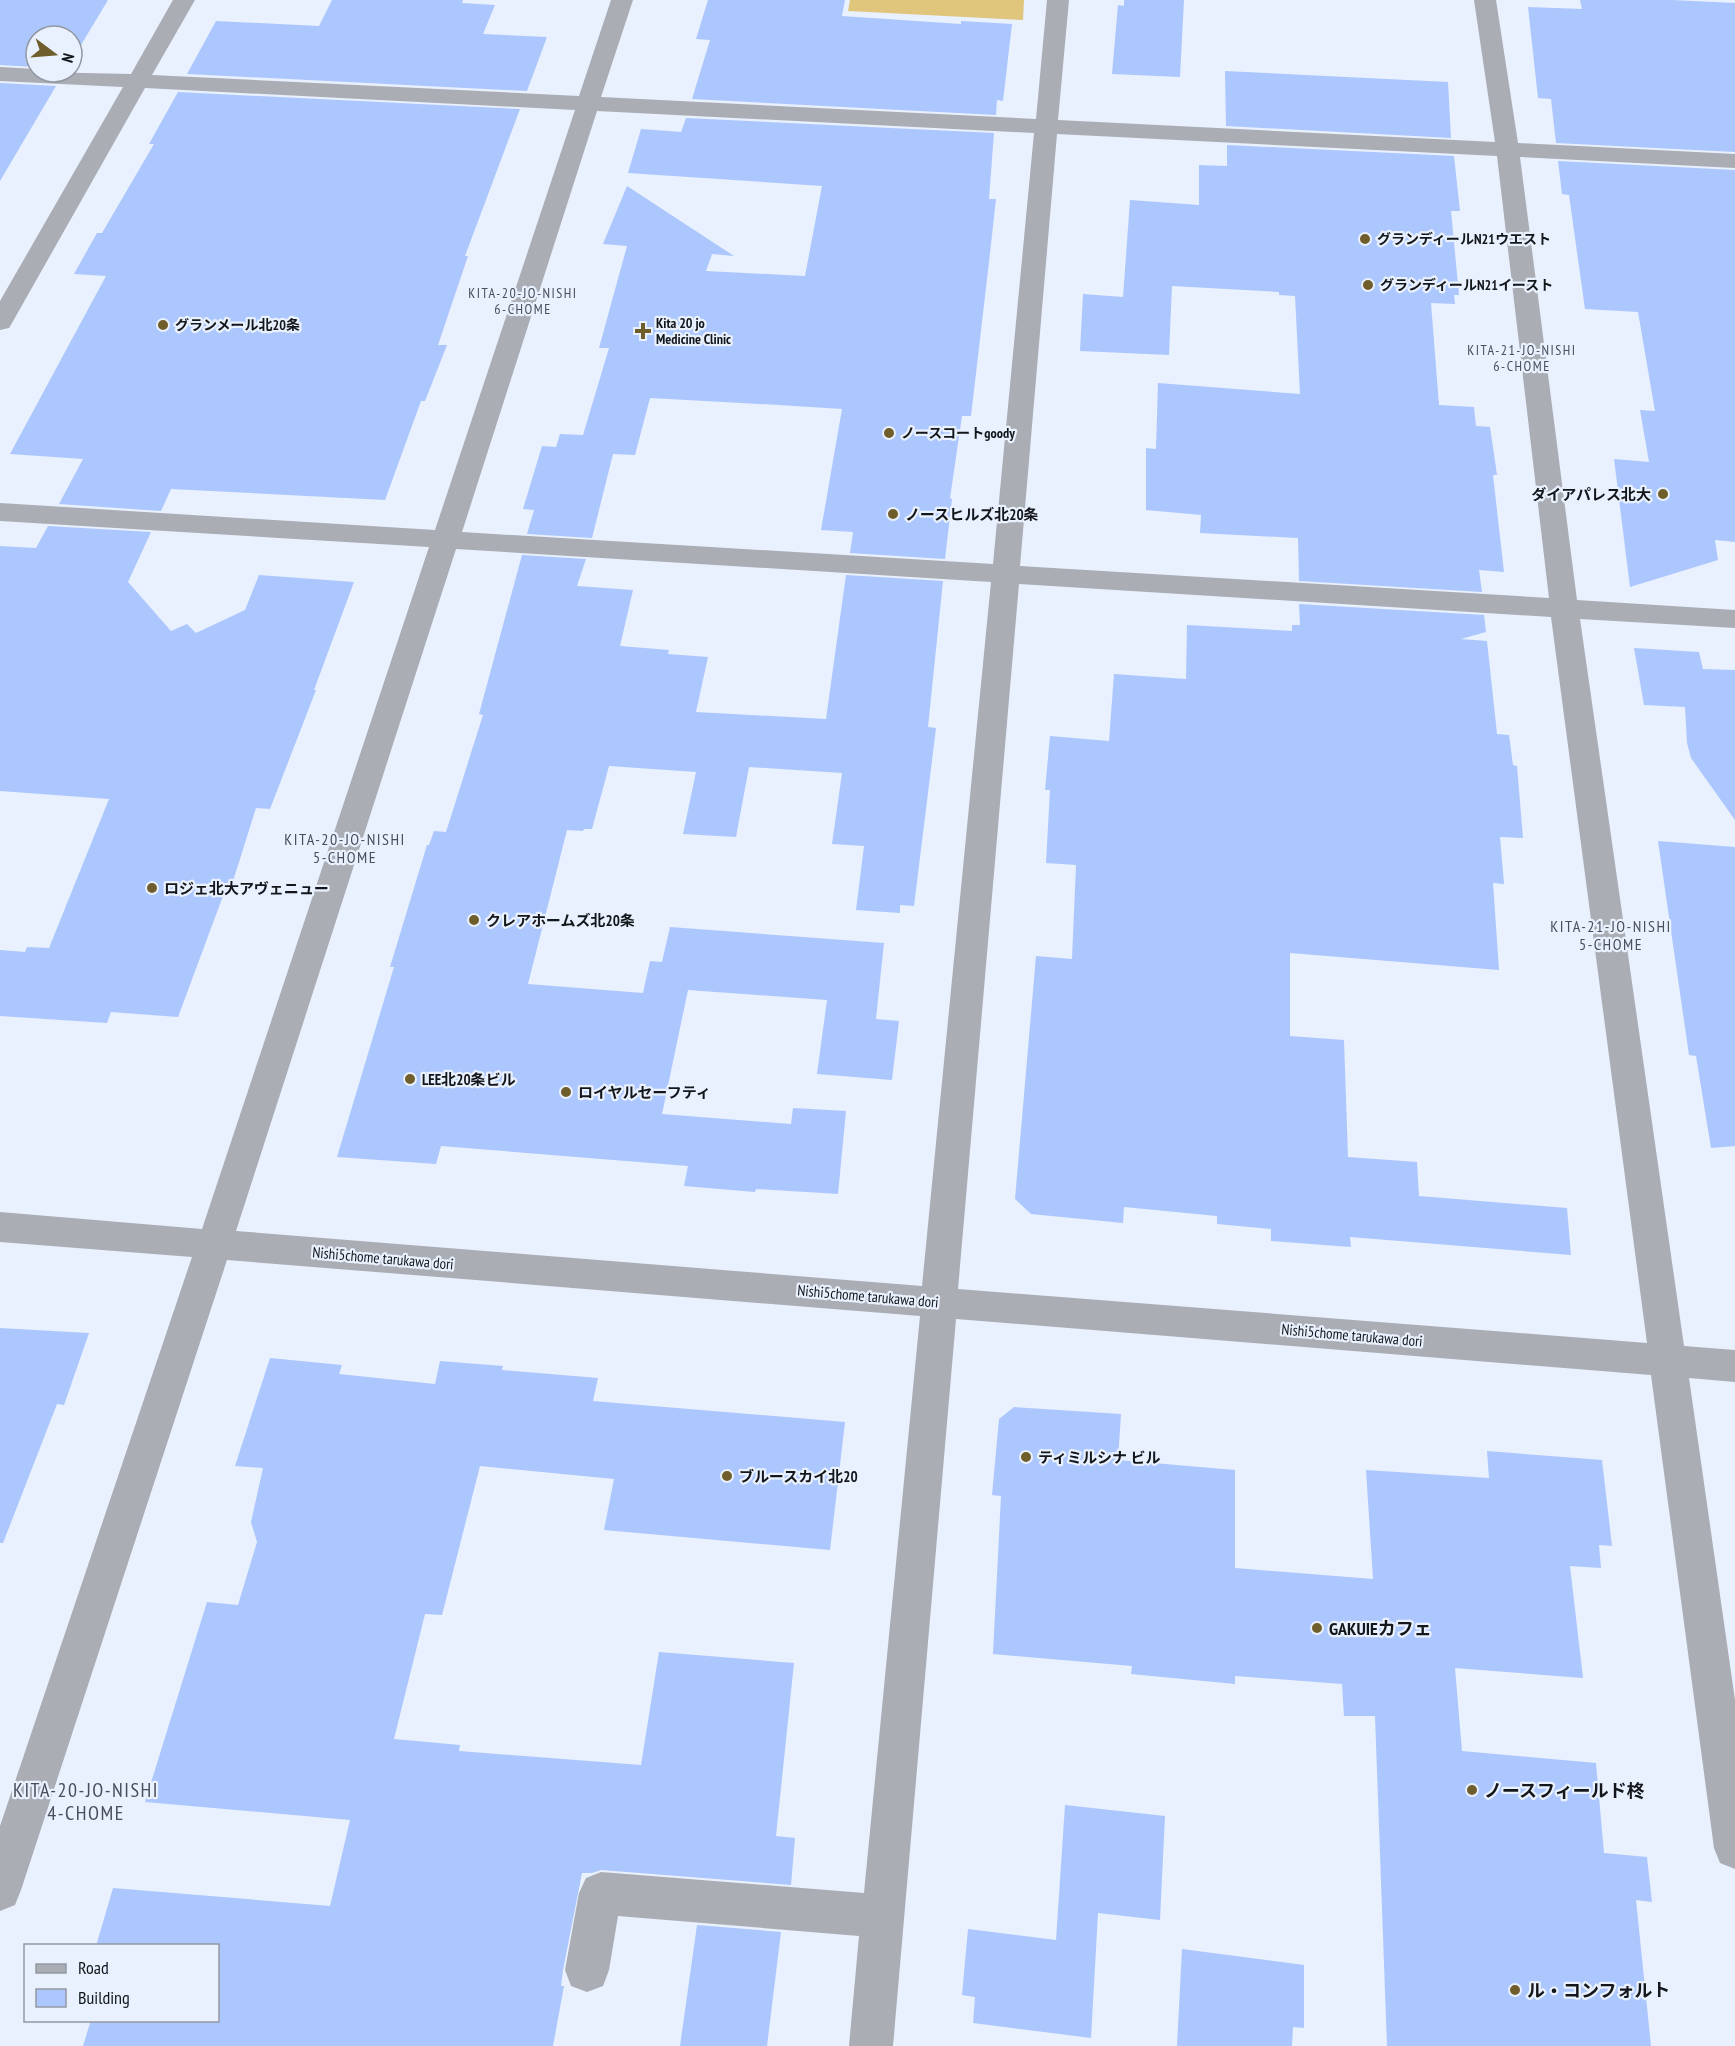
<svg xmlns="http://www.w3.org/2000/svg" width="1735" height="2046" font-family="'PT Sans Narrow','Noto Sans JP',sans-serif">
  <rect width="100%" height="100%" fill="#e9f0fe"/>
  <path fill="#e0c57d" d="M850,0H1024L1023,20L848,11Z"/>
  <g fill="#acc7fd">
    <path d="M0,0H108L72,60V36H36V67L0,65Z"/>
    <path d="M332,0H463L462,3L495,5L483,34L547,37L527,91L187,74L216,21L319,26Z"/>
    <path d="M708,0H845L842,16L961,24V21L1012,24L1003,101L997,100L996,115L692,99L710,40L696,39Z"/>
    <path d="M1124,0H1184L1180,77L1112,74L1118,5L1124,6Z"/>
    <path d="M1580,0H1672L1735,3V152L1556,143L1551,99L1538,98L1528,7L1582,9Z"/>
    <path d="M1225,71L1448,82L1451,138L1226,126Z"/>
    <path d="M0,83L56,86L0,181Z"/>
    <path d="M178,92L520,109L465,256H468L438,345H447L425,401H421L385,500L171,489L161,511L59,504L83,459L10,454L106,276L74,274L97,233H102L154,144H149Z"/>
    <path d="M686,118L994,133L989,199H996L989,262L971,416H962L950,498L952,499L945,559L850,553L853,532L821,530L842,409L779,405L650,398L635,455L613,454L592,538L527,534L534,510L523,509L542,446L556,447L560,434L583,435L609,348H599L627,246L603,244L627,186L734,256L712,254L706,271L805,276L822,186L628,173L641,129L681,132Z"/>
    <path d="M1227,145L1454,156L1460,211H1451L1459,295H1454L1455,304L1431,303L1439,405L1474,407L1476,426L1490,427L1497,475H1493L1504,572L1479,570L1482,592L1299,581L1298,538L1200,533L1201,515L1146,510V448L1156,449L1158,383L1300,394L1295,296L1279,295V292L1172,286L1169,355L1080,351L1083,294L1123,297L1130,200L1199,205V165L1227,166Z"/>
    <path d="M1558,161L1735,170V542L1715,540L1718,560L1630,587L1614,459L1649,462L1640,410L1655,411L1638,312L1585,309L1569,195L1562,194Z"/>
    <path d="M48,526L151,532L128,582L171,631L187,624L196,633L245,610L259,575L354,582L314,690H316L270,809L256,808L228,897L223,896L178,1017L111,1012L107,1023L0,1016V950L25,952L27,947L49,948L109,799L0,791V546L36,548Z"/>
    <path d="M522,555L586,559L577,586L633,590L620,646L669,650L668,654L708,657L696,712L826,719L846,575L943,581L928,727L936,728L914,906L900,905V913L856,910L864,846L832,844L842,773L749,767L736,837L683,834L696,772L609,766L592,829H584L583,831L567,830L528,984L643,993L650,961L662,962L670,927L884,943L876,1019L899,1021L892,1080L817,1074L827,1000L688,990L662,1114L791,1124L793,1108L846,1111L838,1194L756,1189L755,1192L684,1186L688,1166L441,1146L436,1164L337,1157L394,967H390L427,845H429L434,831L446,832L483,715L479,714Z"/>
    <path d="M1299,604L1484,615L1486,632L1461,639L1487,641L1497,734L1509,735L1513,765L1517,766L1523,838L1500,837L1504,884L1493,883L1499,970L1290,953V1036L1344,1040L1348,1157L1417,1162L1419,1196L1567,1208L1571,1255L1350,1237L1351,1247L1271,1241V1229L1217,1224V1216L1124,1207L1123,1223L1031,1214L1015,1199L1036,956L1072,959L1076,865L1046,863L1050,790H1045L1050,736L1109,741L1114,674L1186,679L1187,625L1292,631V625H1300Z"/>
    <path d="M1634,648L1699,652L1703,669L1735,670V820L1691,758L1687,743L1685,707L1644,705Z"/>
    <path d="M1658,841L1735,847V1146L1711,1148L1696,1056L1689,1055Z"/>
    <path d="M0,1328L89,1333L64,1405L57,1404L3,1543H0Z"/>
    <path d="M270,1358L342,1365L339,1374L435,1384L440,1361L503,1366L502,1370L598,1378L593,1401L845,1422L830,1550L604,1530L614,1479L480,1466L442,1615L425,1614L394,1739L460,1745L459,1751L641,1765L659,1652L794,1663L776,1836L795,1838L791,1885L601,1870L592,1873H582L563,1970L561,1986H564L553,2046H83L91,2020H218V1946H96L113,1888L330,1906L350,1820L145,1802L207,1602L238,1605L257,1542L251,1522L263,1468L235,1466Z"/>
    <path d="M1014,1407L1121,1414L1118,1460L1235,1470V1568L1373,1579L1366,1470L1489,1478L1487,1451L1602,1460L1612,1546L1599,1545L1601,1568L1570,1566L1583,1678L1455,1668L1462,1751L1596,1763L1604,1853L1647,1857L1652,1902L1636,1900L1651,2046H1387L1375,1716H1344L1342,1684L1235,1676V1684L1131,1674L1132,1666L993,1654L1001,1496L992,1495L999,1419Z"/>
    <path d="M1065,1805L1165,1816L1160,1920L1098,1913L1091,2038L973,2023L975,1997L962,1995L968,1929L1056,1940Z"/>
    <path d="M697,1925L781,1932L767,2046H680Z"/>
    <path d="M1182,1949L1304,1965V2028L1293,2027L1292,2046H1177Z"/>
  </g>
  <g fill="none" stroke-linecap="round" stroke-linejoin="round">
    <path fill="#aaadb3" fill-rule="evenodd" d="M173,0H195L152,75L579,96L611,0H633L601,97L1036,119L1047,0H1069L1058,120L1495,142L1474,0H1496L1518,143L1735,154V168L1520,157L1577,600L1735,610V628L1580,619L1684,1346L1735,1350V1382L1689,1378L1735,1700V1869L1720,1863L1714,1848L1651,1375L956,1319L893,2046H849L859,1936L618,1916L609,1970L603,1986L587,1992L571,1986L565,1970L579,1893L586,1878L601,1872L864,1893L920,1316L227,1260L21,1890L15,1905L0,1911V1826L192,1257L0,1242V1212L202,1229L429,547L0,521V503L435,530L575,110L145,88L12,323L9,328L0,330V301L123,87L0,81V67L36,69V72L131,74ZM597,111L1034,133L993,564L462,532ZM1057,134L1497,156L1549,598L1020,566ZM456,549L991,582L922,1286L236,1231ZM1019,584L1551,617L1647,1343L958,1289Z"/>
  </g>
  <g fill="#6f5d2b" stroke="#e9f0fe" stroke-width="2">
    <circle cx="1365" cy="239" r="6"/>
    <circle cx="1368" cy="285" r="6"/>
    <circle cx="163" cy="325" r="6"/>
    <path d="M640 322h6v6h6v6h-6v6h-6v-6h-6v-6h6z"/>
    <circle cx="889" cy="433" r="6"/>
    <circle cx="1663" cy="494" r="6"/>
    <circle cx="893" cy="514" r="6"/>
    <circle cx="152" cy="888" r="6"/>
    <circle cx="474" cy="920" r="6"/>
    <circle cx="410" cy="1079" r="6"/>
    <circle cx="566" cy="1092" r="6"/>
    <circle cx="1026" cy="1457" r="6"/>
    <circle cx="727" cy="1476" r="6"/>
    <circle cx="1317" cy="1628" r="6"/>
    <circle cx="1472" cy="1790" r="6"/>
    <circle cx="1515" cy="1990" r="6"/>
  </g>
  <g text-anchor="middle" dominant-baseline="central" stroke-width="4.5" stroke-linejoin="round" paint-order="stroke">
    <g font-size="14" font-weight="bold" fill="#13161a" stroke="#e9f0fe" text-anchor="start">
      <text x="1377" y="239">グランディールN21ウエスト</text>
      <text x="1380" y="285">グランディールN21イースト</text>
      <text x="656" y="323">Kita 20 jo<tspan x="656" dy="16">Medicine Clinic</tspan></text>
      <text x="175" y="325">グランメール北20条</text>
      <text x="901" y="433">ノースコートgoody</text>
    </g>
    <g font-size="14" letter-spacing="1.5" fill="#494e5a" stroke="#e9f0fe">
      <text x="523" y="293">KITA-20-JO-NISHI<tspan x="523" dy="16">6-CHOME</tspan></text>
      <text x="1522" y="350">KITA-21-JO-NISHI<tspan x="1522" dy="16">6-CHOME</tspan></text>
    </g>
    <g font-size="15" font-weight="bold" fill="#13161a" stroke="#e9f0fe" text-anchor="start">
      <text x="1651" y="494" text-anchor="end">ダイアパレス北大</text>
      <text x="905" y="514">ノースヒルズ北20条</text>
      <text x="164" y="888">ロジェ北大アヴェニュー</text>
      <text x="486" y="920">クレアホームズ北20条</text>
      <text x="422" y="1079">LEE北20条ビル</text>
      <text x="578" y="1092">ロイヤルセーフティ</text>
      <text x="1038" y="1457">ティミルシナ ビル</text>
      <text x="739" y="1476">ブルースカイ北20</text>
    </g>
    <g font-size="15" fill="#13161a" stroke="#e9f0fe">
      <text transform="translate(383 1258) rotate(5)">Nishi5chome tarukawa dori</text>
      <text transform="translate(868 1296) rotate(5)">Nishi5chome tarukawa dori</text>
      <text transform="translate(1352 1335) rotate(5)">Nishi5chome tarukawa dori</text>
    </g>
    <g font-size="16" letter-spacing="1.5" fill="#494e5a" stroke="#e9f0fe">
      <text x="345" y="839">KITA-20-JO-NISHI<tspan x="345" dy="18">5-CHOME</tspan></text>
      <text x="1611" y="926">KITA-21-JO-NISHI<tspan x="1611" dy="18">5-CHOME</tspan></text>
    </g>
    <g font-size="18" font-weight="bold" fill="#13161a" stroke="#e9f0fe" text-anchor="start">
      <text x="1329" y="1628">GAKUIEカフェ</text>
      <text x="1484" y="1790">ノースフィールド柊</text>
      <text x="1527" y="1990">ル・コンフォルト</text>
    </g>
    <g font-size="20" letter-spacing="1.5" fill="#494e5a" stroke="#e9f0fe">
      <text x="86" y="1790">KITA-20-JO-NISHI<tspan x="86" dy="23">4-CHOME</tspan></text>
    </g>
  </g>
  <rect x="24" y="1944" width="195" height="78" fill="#e9f0fe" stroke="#9399a3" stroke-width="1.5"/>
  <rect x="36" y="1964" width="30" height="9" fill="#aaadb3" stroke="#9399a3" stroke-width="1.5"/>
  <text x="78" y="1974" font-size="18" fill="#13161a">Road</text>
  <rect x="36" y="1989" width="30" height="18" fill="#acc7fd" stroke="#9399a3" stroke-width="1.5"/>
  <text x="78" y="2004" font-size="18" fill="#13161a">Building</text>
  <g transform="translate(54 54) rotate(106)"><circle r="28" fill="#e9f0fe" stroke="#9399a3" stroke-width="1.5"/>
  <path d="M0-4.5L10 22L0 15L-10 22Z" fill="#6f5d2b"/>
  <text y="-9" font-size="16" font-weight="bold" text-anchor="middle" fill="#13161a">N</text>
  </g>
</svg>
